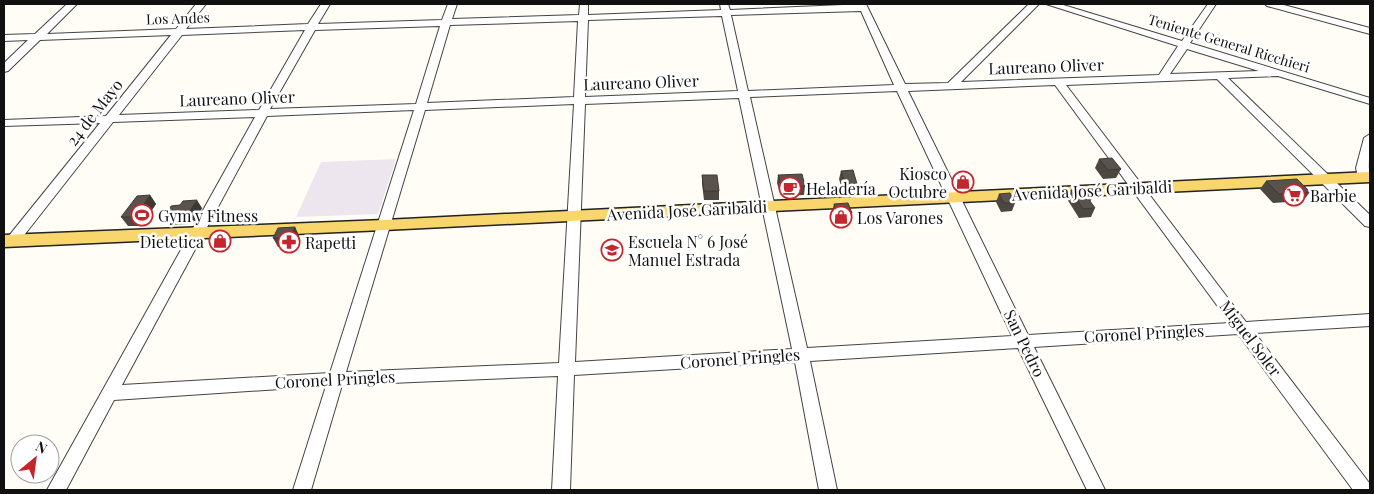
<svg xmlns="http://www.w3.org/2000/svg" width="1374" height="494" font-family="'Playfair Display',serif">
  <rect width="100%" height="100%" fill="#fffdf5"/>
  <path fill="#eee6ef" d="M396,159L378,214L296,217L321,162Z"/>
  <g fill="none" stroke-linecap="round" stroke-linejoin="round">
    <g stroke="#444" stroke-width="2">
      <g id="minor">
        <path d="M67,4H77L47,34L176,29L196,4H206L186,29L308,24L321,4H330L318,24L442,20L448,4H457L452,19L579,15L580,4H588V15L721,10L720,4H728L730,10L866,4L905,84L948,83L1029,4H1039L961,82L1159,75L1178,46L1046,4H1060L1182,41L1208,4H1216L1190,43L1370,98V104L1278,76L1228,78L1370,215V227L1365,226L1217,79L1066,85L1246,322L1370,314V326L1255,333L1370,484V490H1353L1238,334L1034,347L1105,490H1087L1018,348L810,361L837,490H819L795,362L574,375L570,490H552L558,376L342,385L311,490H293L326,386L114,400L66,490H47L255,117L113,122L18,243H8L6,240L8,237L100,123L4,126V120L106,116L171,35L40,40L8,71L4,72V63L28,40L4,41V35L35,34ZM861,11L894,85L748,91L731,15ZM722,16L738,91L585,97L588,20ZM578,21L574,97L427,103L450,25ZM440,26L416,104L270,109L315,30ZM305,30L259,110L119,115L182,35ZM1187,49L1259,71L1170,74ZM1055,85L1230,323L1028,335L908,91ZM897,91L1012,336L807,348L750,97ZM739,98L792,349L575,362L585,104ZM574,104L559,363L346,372L425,110ZM414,110L330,373L122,385L267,116Z"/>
        <path d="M1265,4H1280L1370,28V34L1267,6Z"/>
        <path d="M1370,134C1371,148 1367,164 1370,177L1364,181L1358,177L1356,168L1364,138Z"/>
      </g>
    </g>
    <g stroke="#222" stroke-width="3">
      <path id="major" d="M1370,172V182L384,230L4,247V235L384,220Z"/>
    </g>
    <use href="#minor" fill="#fff" fill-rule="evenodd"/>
    <use href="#major" fill="#f9d66b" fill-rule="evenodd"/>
  </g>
  <g fill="#4d4742">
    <path d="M1099,159L1121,169L1116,178L1103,179L1095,168Z"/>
    <path d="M841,171L857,184L855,193H843L839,179Z"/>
    <path d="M702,175L719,191V200H704L702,184Z"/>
    <path d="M778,175L805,186L804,195L785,196L780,193L777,183Z"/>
    <path d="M1266,181L1310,192L1303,201L1273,203L1260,189Z"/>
    <path d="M1071,190L1093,196L1090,202L1095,208L1091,217L1079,218L1067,199Z"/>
    <path d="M999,194L1015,203L1012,211L1001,212L996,202Z"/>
    <path d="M150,195L156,204L141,226H128L121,217Z"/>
    <path d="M834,204L852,213L850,222L836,223L832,212Z"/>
    <path d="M202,208L196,220L189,224L171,225L166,217Z"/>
    <path d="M295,227L299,236L295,246L278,247L273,238Z"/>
  </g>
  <g fill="#3f3936">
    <path d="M150,195L156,204L141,226L135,217Z"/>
    <path d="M197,200L202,208L196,220L189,224L183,215Z"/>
    <path d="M295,227L299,236L295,246L290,238Z"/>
  </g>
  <g fill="#5a524d" stroke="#3f3936">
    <path d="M1112,158L1121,169L1108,170L1099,159Z"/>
    <path d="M853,170L857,184H845L841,171Z"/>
    <path d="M802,174L805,186L786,187L781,185L778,175Z"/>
    <path d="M702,175H717L719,191H704Z"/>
    <path d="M1297,179L1310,192L1279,194L1266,181Z"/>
    <path d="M1088,189L1093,196L1087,197L1095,208L1083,209L1071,190Z"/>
    <path d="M1010,193L1015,203H1004L999,194Z"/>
    <path d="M150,195L135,217H121L137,196Z"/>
    <path d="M197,200L190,211L183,215L166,217L171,206L180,205L183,201Z"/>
    <path d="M848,203L852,213L837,214L834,204Z"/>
    <path d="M295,227L290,238H273L278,228Z"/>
  </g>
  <defs>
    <g id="shop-ring" transform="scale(1.125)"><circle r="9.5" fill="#fff" stroke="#c4262e" stroke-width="1.5"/><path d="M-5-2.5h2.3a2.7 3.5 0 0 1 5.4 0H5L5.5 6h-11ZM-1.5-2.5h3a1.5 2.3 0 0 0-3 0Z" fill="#c4262e"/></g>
    <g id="cafe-ring" transform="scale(1.125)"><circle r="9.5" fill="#fff" stroke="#c4262e" stroke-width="1.5"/><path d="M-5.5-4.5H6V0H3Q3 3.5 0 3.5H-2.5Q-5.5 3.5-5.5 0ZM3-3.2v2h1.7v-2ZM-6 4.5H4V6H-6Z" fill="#c4262e"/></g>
    <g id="supermarket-ring" transform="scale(1.125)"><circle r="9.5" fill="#fff" stroke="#c4262e" stroke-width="1.5"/><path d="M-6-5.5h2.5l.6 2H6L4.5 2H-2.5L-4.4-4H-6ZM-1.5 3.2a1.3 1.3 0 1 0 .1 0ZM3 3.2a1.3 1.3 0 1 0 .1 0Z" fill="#c4262e"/></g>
    <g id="stadium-ring" transform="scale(1.125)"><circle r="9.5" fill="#fff" stroke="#c4262e" stroke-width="1.5"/><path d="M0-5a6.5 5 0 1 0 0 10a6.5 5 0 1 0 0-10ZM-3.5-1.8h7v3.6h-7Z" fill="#c4262e"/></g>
    <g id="pharmacy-ring" transform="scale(1.125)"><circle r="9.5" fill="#fff" stroke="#c4262e" stroke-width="1.5"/><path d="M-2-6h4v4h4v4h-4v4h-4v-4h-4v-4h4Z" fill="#c4262e"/></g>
    <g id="school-ring" transform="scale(1.125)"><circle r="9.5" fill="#fff" stroke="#c4262e" stroke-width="1.5"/><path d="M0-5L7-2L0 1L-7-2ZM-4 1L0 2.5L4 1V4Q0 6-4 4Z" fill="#c4262e"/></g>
  </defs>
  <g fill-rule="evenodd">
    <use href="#shop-ring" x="963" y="182"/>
    <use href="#cafe-ring" x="790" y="188"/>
    <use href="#supermarket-ring" x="1294" y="195"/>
    <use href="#stadium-ring" x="142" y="215"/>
    <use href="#shop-ring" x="841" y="217"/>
    <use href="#shop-ring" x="220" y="241"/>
    <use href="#pharmacy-ring" x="289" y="242"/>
    <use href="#school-ring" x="612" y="250"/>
  </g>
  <g text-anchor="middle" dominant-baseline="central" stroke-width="5" stroke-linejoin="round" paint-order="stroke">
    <g font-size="14" fill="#111" stroke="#fff">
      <text transform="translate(178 18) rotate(-2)">Los Andes</text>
      <text transform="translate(1229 43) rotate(17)">Teniente General Ricchieri</text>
    </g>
    <g font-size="16" fill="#111" stroke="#fff">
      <text transform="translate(1046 66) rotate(-2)">Laureano Oliver</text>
      <text transform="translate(641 82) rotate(-2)">Laureano Oliver</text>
      <text transform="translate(237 98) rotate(-2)">Laureano Oliver</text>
      <text transform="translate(94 112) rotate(-52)">24 de Mayo</text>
      <text transform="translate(1092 190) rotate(-3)">Avenida José Garibaldi</text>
      <text transform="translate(687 210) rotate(-3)">Avenida José Garibaldi</text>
      <text transform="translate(1144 333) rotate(-3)">Coronel Pringles</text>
      <text transform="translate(1251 338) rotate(53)">Miguel Soler</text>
      <text transform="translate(1025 343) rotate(64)">San Pedro</text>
      <text transform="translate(740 358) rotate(-4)">Coronel Pringles</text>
      <text transform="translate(335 379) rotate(-3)">Coronel Pringles</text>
    </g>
    <g font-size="16" fill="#111" stroke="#fff" text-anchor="start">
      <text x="947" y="173" text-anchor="end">Kiosco<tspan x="947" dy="18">Octubre</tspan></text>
      <text x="806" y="188">Heladería</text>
      <text x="1310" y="195">Barbie</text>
      <text x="158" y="215">Gym y Fitness</text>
      <text x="857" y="217">Los Varones</text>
      <text x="204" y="241" text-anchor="end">Dietetica</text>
      <text x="628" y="241">Escuela N° 6 José<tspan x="628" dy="18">Manuel Estrada</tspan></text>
      <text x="305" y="242">Rapetti</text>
    </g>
  </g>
  <rect width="1374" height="494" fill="none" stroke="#111111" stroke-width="10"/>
  <g transform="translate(35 459) rotate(29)"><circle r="24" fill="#ffffff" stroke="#a0a0a0"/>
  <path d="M0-4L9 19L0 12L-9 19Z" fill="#c4262e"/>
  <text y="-8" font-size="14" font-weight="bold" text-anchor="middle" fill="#111111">N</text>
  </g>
</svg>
